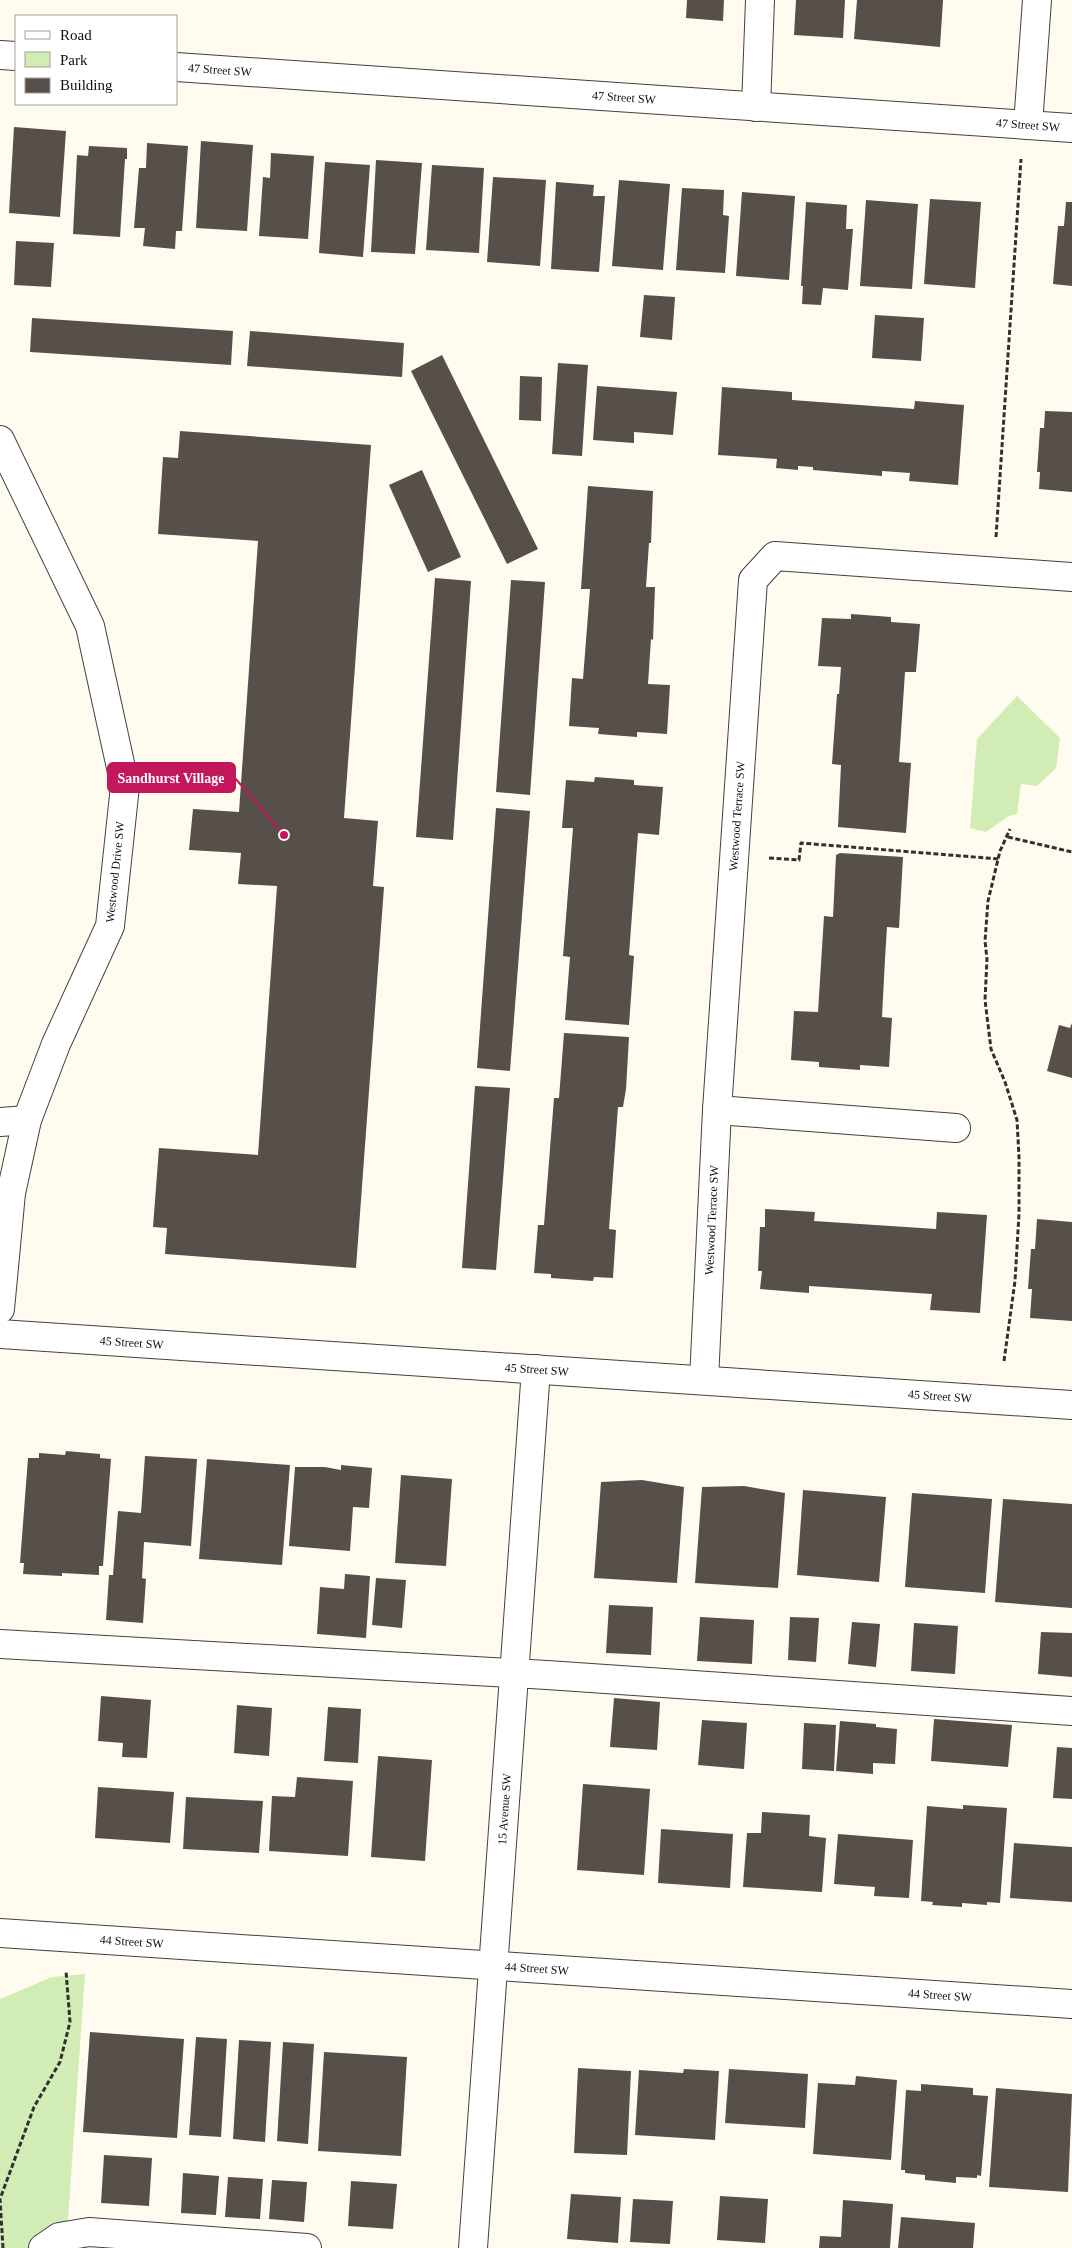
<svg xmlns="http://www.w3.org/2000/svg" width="1072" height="2248" font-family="Georgia,serif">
  <rect width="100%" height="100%" fill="#fffcef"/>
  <g fill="#d2ecb6">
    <path d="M1017,696L1060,738L1056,768L1037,786L1021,784L1017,814L1009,816L986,832L970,828L977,739Z"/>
    <path d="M85,1974L66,2248H0V1999L52,1977Z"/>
  </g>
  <g fill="#574f4a">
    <path d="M687,0H724L723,21L686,18Z"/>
    <path d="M796,0H845L843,38L794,35Z"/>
    <path d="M857,0H943L940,47L854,39Z"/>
    <path d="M14,127L66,131L60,217L9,213Z"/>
    <path d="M201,141L253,145L247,231L196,228Z"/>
    <path d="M147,143L188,146L182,231H176L175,249L143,246L145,228H134L139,168H146Z"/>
    <path d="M89,146L127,148V159H125L120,237L73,234L77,155L88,156Z"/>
    <path d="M271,153L314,156L308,239L259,236L263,177L270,178Z"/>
    <path d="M376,160L422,163L415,254L371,252Z"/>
    <path d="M325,162L370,165L363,257L319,253Z"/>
    <path d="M432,165L484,168L479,253L426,250Z"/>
    <path d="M493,177L546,180L540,266L487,262Z"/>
    <path d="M619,180L670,184L663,270L612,266Z"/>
    <path d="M556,182L594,185L593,196H605L599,272L551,269Z"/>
    <path d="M682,188L724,190L723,215L729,216L725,273L676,270Z"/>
    <path d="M742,192L795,196L789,280L736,276Z"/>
    <path d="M930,199L981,202L975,288L924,284Z"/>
    <path d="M866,200L918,204L912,289L860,286Z"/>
    <path d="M806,202L847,205L846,229H853L848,290L823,288L821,305L802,304L803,286H801Z"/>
    <path d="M1066,202H1072V286L1053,284L1058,226H1064Z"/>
    <path d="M16,241L54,243L51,287L14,285Z"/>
    <path d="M644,295L675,297L672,340L640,337Z"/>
    <path d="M875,315L924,318L921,361L872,358Z"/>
    <path d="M32,318L233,331L231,365L30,352Z"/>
    <path d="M250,331L404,343L402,377L247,366Z"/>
    <path d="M442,355L538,549L507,564L411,371Z"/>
    <path d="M558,363L588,365L582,456L552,454Z"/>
    <path d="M520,376L542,377L541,421L519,420Z"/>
    <path d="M597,386L677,392L673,435L634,432V443L593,440Z"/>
    <path d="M722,387L792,392V400L914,409L915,401L964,405L958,485L909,481L910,473L882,471V476L813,470V467L798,466V470L776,468L777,459L718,455Z"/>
    <path d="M1045,411L1072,412V492L1039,489L1040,472H1037L1040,428H1044Z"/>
    <path d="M180,431L371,445L344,818L378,821L373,886L384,887L356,1268L165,1254L167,1228L153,1227L159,1148L258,1155L277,886L238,884L241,853L189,850L193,809L239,812L258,541L158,534L163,457L178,458Z"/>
    <path d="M422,470L461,557L428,572L389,485Z"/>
    <path d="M588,486L653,491L651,543H649L646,587H655L653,640L651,639L648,684L670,685L667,734L637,732V737L598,734L599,728L569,726L572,678L583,679L590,589H581Z"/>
    <path d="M435,578L471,581L453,840L416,837Z"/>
    <path d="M511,580L545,582L530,795L496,792Z"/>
    <path d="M851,614L891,617V622L920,624L916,672H905L899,762L911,763L906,833L838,827L841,765L832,764L837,694H839L841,667L818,666L822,618L851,619Z"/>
    <path d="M595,777L634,780V785L663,787L659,835L638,833L629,955L634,956L629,1025L565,1020L570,957L563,956L573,828H562L566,780L594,782Z"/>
    <path d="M496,808L530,811L510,1071L477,1068Z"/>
    <path d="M840,853L903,857L899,928L887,927L885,959L882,1017L892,1018L889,1067L860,1065V1070L819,1067V1062L791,1060L794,1011L818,1012L824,916L833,917L836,855Z"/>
    <path d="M1072,1023V1078L1047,1071L1059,1025L1070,1028Z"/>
    <path d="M564,1033L629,1037L626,1089L623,1107H618L609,1229L616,1230L613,1278L594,1277L593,1281L551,1278V1274L534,1273L538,1225H544L554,1098H559Z"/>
    <path d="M475,1086L510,1088L496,1270L462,1268Z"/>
    <path d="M765,1209L815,1212L814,1221L936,1229L937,1212L987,1215L980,1313L930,1310L932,1294L809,1286V1293L760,1289L762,1271H758L760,1227H765Z"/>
    <path d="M1037,1219L1072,1222V1321L1030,1318L1032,1289H1028L1031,1249H1035Z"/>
    <path d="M66,1451L100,1454V1458L111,1459L103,1566H99V1575L62,1573V1576L23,1574L24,1563H20L28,1458H39V1453L65,1455Z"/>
    <path d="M145,1456L197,1459L191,1546L144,1542L142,1578L146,1579L143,1623L106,1620L109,1575H113L118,1511L141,1513Z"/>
    <path d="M207,1459L290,1465L282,1565L199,1559Z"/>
    <path d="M341,1465L372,1468L369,1508L353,1507L350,1551L289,1546L295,1467H325L341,1470Z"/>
    <path d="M401,1475L452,1479L446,1566L395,1563Z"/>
    <path d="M642,1480L684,1487L677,1583L594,1578L601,1482Z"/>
    <path d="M744,1486L785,1493L778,1588L695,1583L702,1487Z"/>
    <path d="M803,1490L886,1497L879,1582L797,1575Z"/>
    <path d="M912,1493L992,1499L985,1593L905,1587Z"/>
    <path d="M1003,1499L1072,1504V1608L995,1602Z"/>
    <path d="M345,1574L370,1576L366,1638L317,1634L320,1587L344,1589Z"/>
    <path d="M376,1578L406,1580L402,1628L372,1625Z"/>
    <path d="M609,1605L653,1607L651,1655L606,1653Z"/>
    <path d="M700,1617L754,1620L752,1664L697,1661Z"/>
    <path d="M790,1617L819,1618L816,1662L788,1660Z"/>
    <path d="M852,1622L880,1624L876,1667L848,1664Z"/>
    <path d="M914,1623L958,1626L955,1674L911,1671Z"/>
    <path d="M1041,1632L1072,1633V1677L1038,1674Z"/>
    <path d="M101,1696L151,1700L147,1758L122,1757L123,1743L98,1741Z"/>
    <path d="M614,1698L660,1702L657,1750L610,1747Z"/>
    <path d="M237,1705L272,1708L269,1756L234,1753Z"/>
    <path d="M328,1707L361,1709L358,1763L324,1761Z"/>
    <path d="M934,1719L1012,1725L1008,1767L931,1761Z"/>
    <path d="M702,1720L747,1723L744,1769L698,1765Z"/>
    <path d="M840,1721L876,1724V1727L897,1729L895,1764L873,1763V1774L836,1771Z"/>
    <path d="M804,1723L836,1725L834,1771L802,1769Z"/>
    <path d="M1057,1747L1072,1748V1799L1053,1798Z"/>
    <path d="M378,1756L432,1760L425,1861L371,1857Z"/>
    <path d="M297,1777L353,1781L348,1856L269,1851L272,1796L295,1797Z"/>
    <path d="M583,1784L650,1789L644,1875L577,1870Z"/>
    <path d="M98,1787L174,1792L170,1843L95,1838Z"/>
    <path d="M186,1797L263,1801L259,1853L183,1849Z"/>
    <path d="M963,1805L1007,1808L1000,1903L987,1902V1905L962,1903V1907L932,1905L933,1902L921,1901L927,1806L963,1809Z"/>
    <path d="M762,1812L810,1815L809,1836L826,1838L822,1892L743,1887L747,1833H761Z"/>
    <path d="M661,1829L733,1834L730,1888L658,1883Z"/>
    <path d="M838,1834L913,1840L909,1898L874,1896L875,1887L834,1884Z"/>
    <path d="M1014,1843L1072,1847V1902L1010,1898Z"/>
    <path d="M90,2032L184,2039L177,2138L83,2132Z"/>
    <path d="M196,2037L227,2039L221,2137L189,2135Z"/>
    <path d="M239,2040L271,2042L265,2142L233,2139Z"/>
    <path d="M283,2042L314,2044L308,2144L277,2141Z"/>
    <path d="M324,2052L407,2057L401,2156L318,2151Z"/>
    <path d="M578,2068L631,2071L627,2155L574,2153Z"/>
    <path d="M684,2069L719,2071L715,2140L635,2135L639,2070L683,2073Z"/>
    <path d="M729,2069L808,2074L805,2128L725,2123Z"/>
    <path d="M856,2076L897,2080L891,2160L813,2154L818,2083L855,2085Z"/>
    <path d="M921,2084L973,2088V2095L988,2096L981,2176L977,2175V2178L956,2177V2183L925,2180V2175L905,2173V2170H901L906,2090L921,2091Z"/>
    <path d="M996,2088L1072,2094L1068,2192L989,2187Z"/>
    <path d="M104,2155L152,2158L149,2206L101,2203Z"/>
    <path d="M183,2173L219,2176L216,2215L181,2213Z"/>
    <path d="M228,2177L263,2179L260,2219L225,2217Z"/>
    <path d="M272,2180L307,2182L304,2222L269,2219Z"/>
    <path d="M351,2181L397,2184L393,2229L348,2226Z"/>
    <path d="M571,2194L621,2197L618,2243L567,2239Z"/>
    <path d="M720,2196L768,2199L765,2243L717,2240Z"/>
    <path d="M633,2199L673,2201L670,2244L630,2242Z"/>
    <path d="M843,2200L893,2204L890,2248H819L820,2236L841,2237Z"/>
    <path d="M901,2217L975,2223L973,2248H898Z"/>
  </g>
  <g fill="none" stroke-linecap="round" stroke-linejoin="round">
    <g stroke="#414141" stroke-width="30">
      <g id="minor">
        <path d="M0,55L16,56"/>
        <path id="s1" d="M176,67L1072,128"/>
        <path d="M756,107L760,0"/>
        <path d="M1028,125L1037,0"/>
        <path d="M0,440L90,626L125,786L110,926L56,1044L27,1120L11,1193L0,1309"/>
        <path d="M717,1110L956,1128"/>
        <path d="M0,1122L27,1120"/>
        <path id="s2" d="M0,1334L1072,1405"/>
        <path id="s3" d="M704,1380L717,1110L753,580L775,556L1072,577"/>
        <path d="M0,1644L547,1675L1072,1711"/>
        <path id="s4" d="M0,1933L1072,2004"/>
        <path d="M43,2248L59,2237L89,2232L307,2248"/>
        <path id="s5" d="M473,2248L536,1369"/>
      </g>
    </g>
    <g stroke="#303030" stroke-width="3" stroke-dasharray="5 2.5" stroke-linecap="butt">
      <path d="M996,537L1021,159"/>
      <path d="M1008,837L1072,852"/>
      <path d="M769,858L799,860L801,843L999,859"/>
      <path d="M1004,1361L1015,1281L1019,1214V1157L1017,1120L1005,1082L991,1049L985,1000L987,959L985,941L988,901L1000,851L1010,829"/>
      <path d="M3,2248L0,2199L34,2107L60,2062L70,2022L66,1971"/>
    </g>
    <use href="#minor" stroke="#fff" stroke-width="28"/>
  </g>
  <g text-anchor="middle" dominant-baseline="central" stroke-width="5" stroke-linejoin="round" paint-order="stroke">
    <g font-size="12" fill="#0e0e0e" stroke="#fff">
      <text stroke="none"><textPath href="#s1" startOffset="44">47 Street SW</textPath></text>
      <text stroke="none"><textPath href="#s1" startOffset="449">47 Street SW</textPath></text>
      <text stroke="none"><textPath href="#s1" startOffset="854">47 Street SW</textPath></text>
      <text stroke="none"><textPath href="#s3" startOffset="565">Westwood Terrace SW</textPath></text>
      <text transform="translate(115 872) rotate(-84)">Westwood Drive SW</text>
      <text stroke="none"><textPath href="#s3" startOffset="160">Westwood Terrace SW</textPath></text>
      <text stroke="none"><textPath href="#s2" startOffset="132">45 Street SW</textPath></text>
      <text stroke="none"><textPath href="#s2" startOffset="538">45 Street SW</textPath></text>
      <text stroke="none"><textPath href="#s2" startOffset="942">45 Street SW</textPath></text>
      <text stroke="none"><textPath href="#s5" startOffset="440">15 Avenue SW</textPath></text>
      <text stroke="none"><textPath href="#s4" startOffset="132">44 Street SW</textPath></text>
      <text stroke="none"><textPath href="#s4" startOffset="538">44 Street SW</textPath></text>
      <text stroke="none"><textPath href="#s4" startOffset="942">44 Street SW</textPath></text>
    </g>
  </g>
  <path fill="none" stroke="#c2185b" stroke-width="2" d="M284 835L235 778"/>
  <circle fill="#c2185b" stroke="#fff" stroke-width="2" cx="284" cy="835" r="5"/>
  <rect fill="#c2185b" stroke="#c2185b" stroke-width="2" x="108" y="763" width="127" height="29" rx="5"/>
  <g font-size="14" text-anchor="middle" font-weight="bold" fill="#fff">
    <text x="171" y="783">Sandhurst Village</text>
  </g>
  <rect x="15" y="15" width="162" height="90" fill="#ffffff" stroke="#9f9f9f"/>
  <rect x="25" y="31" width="25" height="8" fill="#ffffff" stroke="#9f9f9f"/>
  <text x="60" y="40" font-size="15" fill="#0e0e0e">Road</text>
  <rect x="25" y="52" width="25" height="15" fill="#d2ecb6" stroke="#9f9f9f"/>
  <text x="60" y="65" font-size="15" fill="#0e0e0e">Park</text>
  <rect x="25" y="78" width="25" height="15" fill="#574f4a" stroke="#9f9f9f"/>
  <text x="60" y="90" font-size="15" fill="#0e0e0e">Building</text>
</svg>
